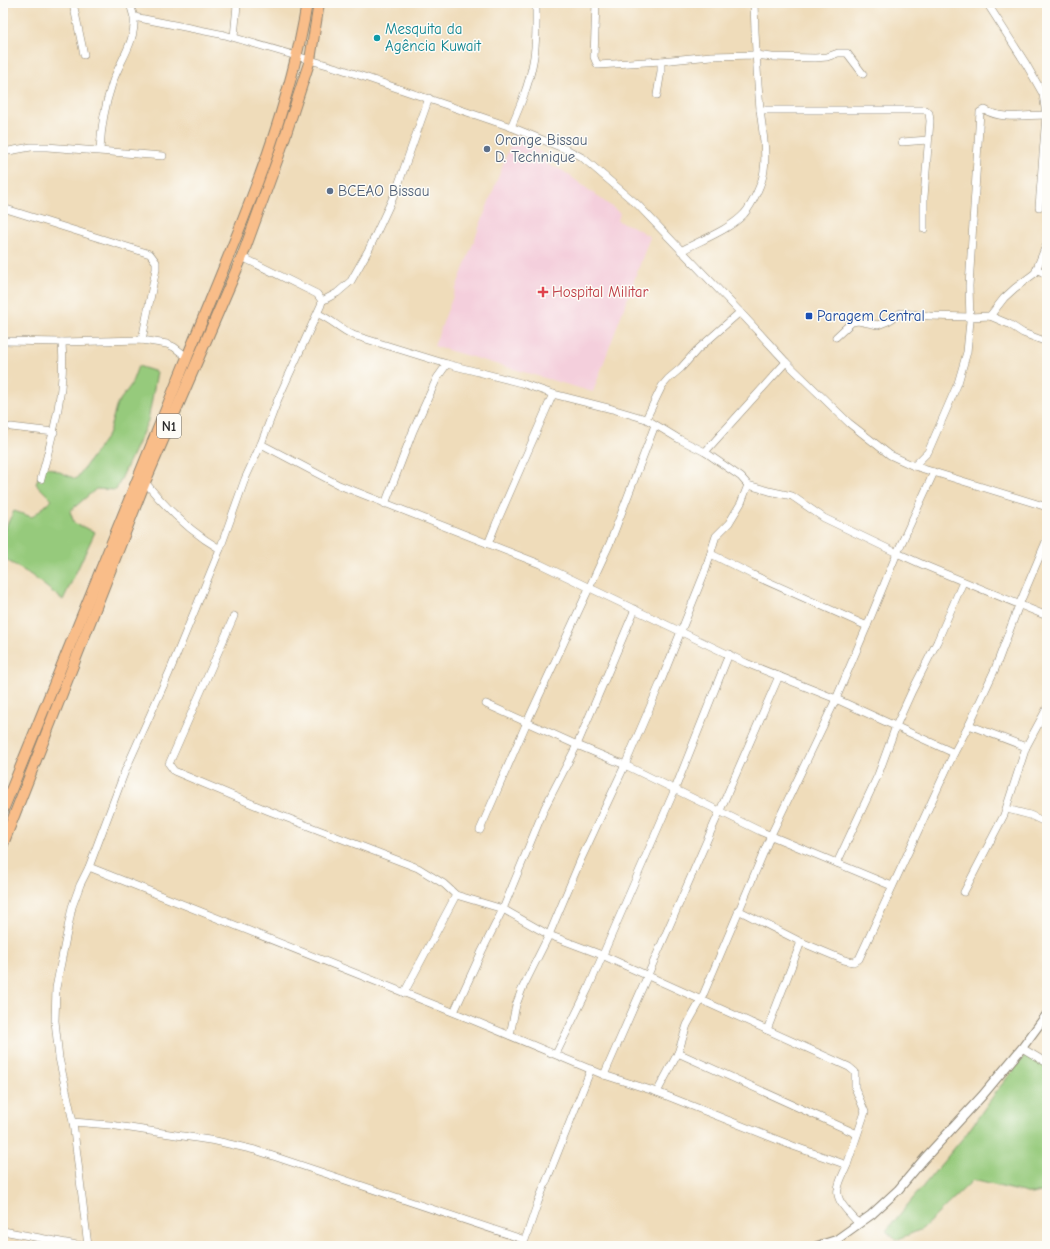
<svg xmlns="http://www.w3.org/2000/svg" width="1050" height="1249" font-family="'Comic Neue',sans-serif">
  <rect width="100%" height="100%" fill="#fdfcf7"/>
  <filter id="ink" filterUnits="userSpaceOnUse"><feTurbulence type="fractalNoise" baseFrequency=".025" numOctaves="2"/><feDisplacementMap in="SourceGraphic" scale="8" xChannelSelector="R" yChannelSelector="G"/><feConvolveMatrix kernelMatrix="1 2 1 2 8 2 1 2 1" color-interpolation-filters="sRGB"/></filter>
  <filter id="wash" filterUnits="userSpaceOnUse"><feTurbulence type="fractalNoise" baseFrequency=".012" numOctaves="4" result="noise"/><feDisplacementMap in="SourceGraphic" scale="16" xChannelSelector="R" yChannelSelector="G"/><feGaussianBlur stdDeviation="0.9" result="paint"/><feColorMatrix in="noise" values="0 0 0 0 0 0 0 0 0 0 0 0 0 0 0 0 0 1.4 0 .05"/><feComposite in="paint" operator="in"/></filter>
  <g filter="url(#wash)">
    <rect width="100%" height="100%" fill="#efdcba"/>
    <path fill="#f4cfdc" d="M515,133L542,153L548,165L562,170L620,213L618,221L636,228L650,237L593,392L434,346Z"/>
    <g fill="#96ca7b" stroke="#607a53">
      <path d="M138,366L157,372L148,421L116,490L96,489L70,511L74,523L95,532L63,600L31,575L3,558V532L14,511L32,517L52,500L36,484L43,465L76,479L108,435L117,404L131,385Z"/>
      <path d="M1026,1054L1047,1066V1191L1031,1194L973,1180L922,1229L896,1240L886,1231L967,1133L999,1088Z"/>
    </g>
  </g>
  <g filter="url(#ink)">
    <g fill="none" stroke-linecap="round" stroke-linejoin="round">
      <g stroke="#8d8472" stroke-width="8">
        <g id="minor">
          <path d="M73,3L84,55"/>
          <path d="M225,3H235L237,5L234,37"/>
          <path d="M596,3L594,57L596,62L598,65L661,61L711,56L756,55L772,57L815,58L827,57L838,53H847L863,74"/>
          <path d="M987,3L1026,64L1043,94L1046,115L1039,207"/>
          <path d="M134,17L225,35L341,69L511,127L570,151L583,158L638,205L740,312L786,362L849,423L890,455L914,466L1047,507"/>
          <path d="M657,95L661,71V61"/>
          <path d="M760,110H926L929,113L930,121L924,197V229"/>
          <path d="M511,127C520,106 529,85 533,62C537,43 536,23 536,3"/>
          <path d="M902,142L928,140"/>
          <path d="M100,150C101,128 105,105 112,84C119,62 136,42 134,18C133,13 131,8 130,3"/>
          <path d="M3,152L31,147H47L163,156"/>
          <path d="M3,208L150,254L156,262V269L142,340"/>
          <path d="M681,251C701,240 729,230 744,214C752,205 763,182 764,170C767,150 762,129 760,109C757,74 755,38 754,3"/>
          <path d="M1037,269L1047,275"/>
          <path d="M322,301L337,293L351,281L369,249L396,191L429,98"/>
          <path d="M318,314C331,319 340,329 353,335L447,364L521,383L553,394L612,409L646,419L679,439L705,452L741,477L748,485L769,491L792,496L824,518L897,553L926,566L1047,616"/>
          <path d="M990,316L1004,298L1015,288L1035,273L1045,248"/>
          <path d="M836,337L852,322L858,321L878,325L888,321L901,313L930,316L970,317L990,316L1009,324L1023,333L1047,342"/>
          <path d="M3,341L62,342L142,340L167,344L174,347L187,357"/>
          <path d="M646,419L662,386L668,379L681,368L697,350L740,312"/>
          <path d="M11,427L54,432"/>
          <path d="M261,444L339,485L540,564L746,663L836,699L954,753"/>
          <path d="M705,452L786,362"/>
          <path d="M914,466L928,452L958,383L967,352L970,321L969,286L980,112L985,110C1002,120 1026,115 1046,115"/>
          <path d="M41,479C53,434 66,389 62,342"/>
          <path d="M145,482C166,508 190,532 220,549"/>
          <path d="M385,504L413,431L437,378L447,364"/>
          <path d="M488,544L496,524L553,394"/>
          <path d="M711,554L753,575L867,626"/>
          <path d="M234,616L169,764L174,771L269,811L418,868L444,884L456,895L503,909L549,935L602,955L849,1067L855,1072V1088L865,1112L847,1165"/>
          <path d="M486,704L577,745L625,765L762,832L892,886"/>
          <path d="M969,725L1026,747"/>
          <path d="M1007,809L1030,815L1047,823"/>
          <path d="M480,830L527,722L610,543L655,425"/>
          <path d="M837,863L878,775L896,726L911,693L937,642L963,582"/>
          <path d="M89,867L470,1019L604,1075L657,1092L793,1146L847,1165C844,1173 839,1181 838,1189C835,1201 851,1214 858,1223"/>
          <path d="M964,892L1004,815L1026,747L1047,708"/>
          <path d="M738,910L801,942L844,960L853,962L859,959L954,753L969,725L995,669L1019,605L1047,539"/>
          <path d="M404,993L456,895"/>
          <path d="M454,1012L482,951L503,909L545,807L577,745L635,609"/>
          <path d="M767,1030L801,942"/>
          <path d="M510,1035L516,1005L522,989L549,935L581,859L625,765L659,686L706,569L714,542L716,536L729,523L741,503L748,485"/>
          <path d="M1022,1048L1047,1063"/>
          <path d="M678,1053L857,1134"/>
          <path d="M556,1054L588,989L675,789L729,654"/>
          <path d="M604,1075L779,676"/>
          <path d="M657,1092L678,1053L687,1025L701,1000L771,835L836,699L867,626L897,553L934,472"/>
          <path d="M73,1122L110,1125L216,1141L255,1150L525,1240L538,1202L591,1069"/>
          <path d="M3,1231L82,1246"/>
          <path d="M88,1246L73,1122L59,1058L55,1021L56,988L72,907L80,885L89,867L125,771L169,673L220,549L245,479L261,444L278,399L321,305L322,301L317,294L242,257"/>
        </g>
      </g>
      <g stroke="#8d8472" stroke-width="10">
        <path id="tertiary" d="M817,1246L836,1240L871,1215L898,1190L924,1159L982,1096L1022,1048L1047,1014"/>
      </g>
      <g stroke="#8d8472" stroke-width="12">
        <g id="primary">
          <path d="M3,810C64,660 125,510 186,360C233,243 287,128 307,3"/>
          <path d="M3,844L145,482L242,257L278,158L310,60L319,3"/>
        </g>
      </g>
      <use href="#minor" stroke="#fff" stroke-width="7"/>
      <use href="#tertiary" stroke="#fff" stroke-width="8"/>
      <use href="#primary" stroke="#f9bd89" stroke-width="10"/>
    </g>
  </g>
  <circle fill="#0f9aa8" stroke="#fdfcf7" stroke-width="1.5" cx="377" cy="38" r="4"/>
  <g fill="#5c6f8a" stroke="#fdfcf7" stroke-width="1.5">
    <circle cx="487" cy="149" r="4"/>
    <circle cx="330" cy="191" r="4"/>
  </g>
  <path fill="#e0444e" stroke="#fdfcf7" stroke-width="1.5" d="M541 286h4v4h4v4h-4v4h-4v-4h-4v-4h4z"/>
  <rect fill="#1a4fb4" stroke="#fdfcf7" stroke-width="1.5" x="805" y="312" width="8" height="8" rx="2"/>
  <g text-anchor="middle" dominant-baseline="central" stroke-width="3" stroke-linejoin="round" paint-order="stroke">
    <rect fill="#fdfcf7" stroke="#6a6a68" stroke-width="1" x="157" y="414" width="24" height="24" rx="3"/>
    <g font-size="14" font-weight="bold" fill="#2b2b2b">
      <text x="169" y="426">N1</text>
    </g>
    <g font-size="15" fill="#0d838f" stroke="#fdfcf7" text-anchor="start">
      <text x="385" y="29">Mesquita da<tspan x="385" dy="17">Agência Kuwait</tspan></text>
    </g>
    <g font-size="15" fill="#4e5e75" stroke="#fdfcf7" text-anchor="start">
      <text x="495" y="140">Orange Bissau<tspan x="495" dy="17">D. Technique</tspan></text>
      <text x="338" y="191">BCEAO Bissau</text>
    </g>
    <g font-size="15" fill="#be3a42" stroke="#fdfcf7" text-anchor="start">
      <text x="552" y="292">Hospital Militar</text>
    </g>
    <g font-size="15" fill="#164399" stroke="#fdfcf7" text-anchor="start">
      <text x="817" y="316">Paragem Central</text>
    </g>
  </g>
  <rect width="1050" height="1249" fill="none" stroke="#fdfcf7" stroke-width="16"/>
</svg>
